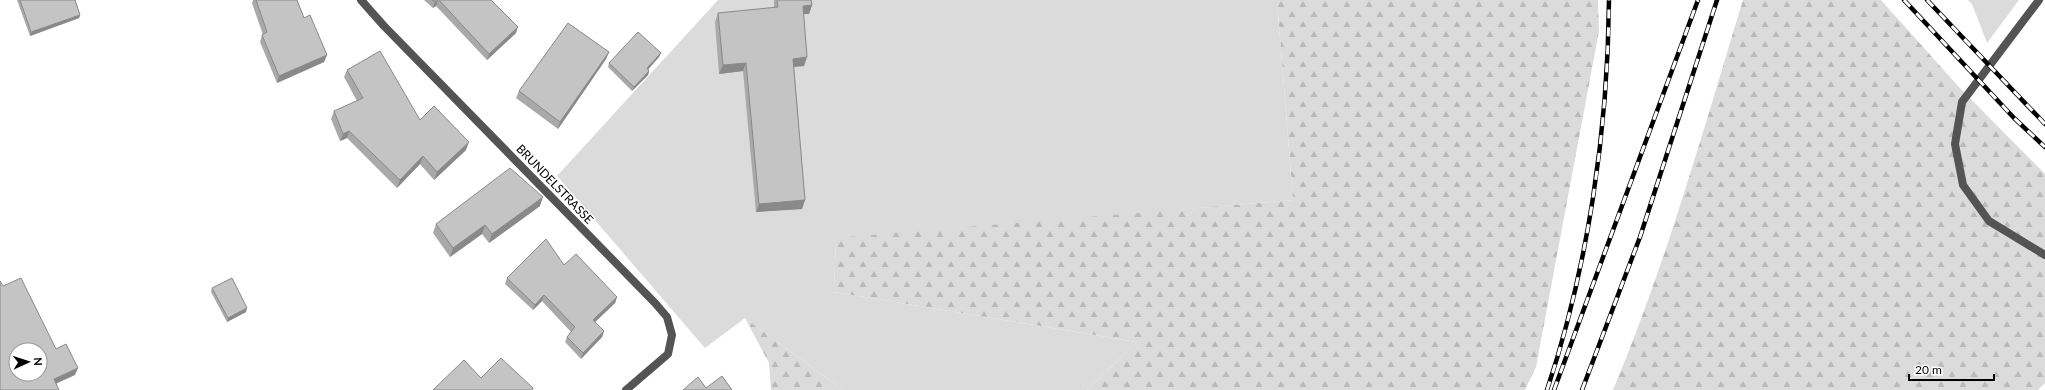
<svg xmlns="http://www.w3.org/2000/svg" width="2045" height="390" font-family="Lato,sans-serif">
  <defs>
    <pattern id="forest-firs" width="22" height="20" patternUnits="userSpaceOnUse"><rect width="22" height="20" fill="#dbdbdb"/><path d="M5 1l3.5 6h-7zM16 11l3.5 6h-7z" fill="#bababa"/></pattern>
  </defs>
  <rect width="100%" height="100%" fill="#fff"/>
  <g fill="#dbdbdb">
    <path d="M718,0H1277L1293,200L836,239L834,292L1137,342L1087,390H843L745,318L705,348L557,176Z"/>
    <path d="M1968,0H2019L1987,43L1972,4Z"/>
  </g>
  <g fill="url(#forest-firs)">
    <path d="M1277,0H1598L1599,31L1536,367L1525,390H1087L1137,342L834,292L836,238L1293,200Z"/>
    <path d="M1743,0H1881L1957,85L2045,174V383L2038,390H1613C1666,264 1703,131 1743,0Z"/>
    <path d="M745,318L843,390H771L769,363Z"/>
  </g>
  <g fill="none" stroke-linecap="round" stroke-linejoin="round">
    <g stroke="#545454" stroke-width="8">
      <path d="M361,0L384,26L655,303L667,317L672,335L668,354L626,390"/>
      <path d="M2039,0L1962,102L1955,144L1963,185L1989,221L2045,255"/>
    </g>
    <g stroke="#000" stroke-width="4.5">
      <g id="rail">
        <path d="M1904,0L2014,118L2045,147"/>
        <path d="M1927,0L2045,124"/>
        <path d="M1547,390C1588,267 1608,130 1609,0"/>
        <path d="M1554,390L1698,0"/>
        <path d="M1582,390L1640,237L1717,0"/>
      </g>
    </g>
    <use href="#rail" stroke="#fff" stroke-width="3" stroke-dasharray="9" stroke-linecap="butt"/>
  </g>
  <g fill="#a9a9a9">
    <path d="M17,0H75L80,15L79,18L30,36Z"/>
    <path d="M253,0H297L304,18L327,55L324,62L277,83L260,42L262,35H263L252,3Z"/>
    <path d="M424,0H491L516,33L487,60L436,6L433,8Z"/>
    <path d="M774,0H811L812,5L809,14H804V66L794,67L805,200L802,209L756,212L743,71L719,74L715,22L718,13L774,8Z"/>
    <path d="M609,52L606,59L558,129L516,98L519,91Z"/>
    <path d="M661,53L659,57L648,69L649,71L648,75L632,91L608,67L609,63Z"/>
    <path d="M347,70L420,120L466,150L434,180L420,164L397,188L347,138L340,141L331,119L334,111L357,101L344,77Z"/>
    <path d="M540,206L489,243L482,234L450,257L433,233L436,224Z"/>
    <path d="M564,265L617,297L615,303L595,322L604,331L602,337L581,359L565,342L567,337L571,332L542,301L533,310L505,284L507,278Z"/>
    <path d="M212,288L246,312L227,322L211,292Z"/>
  </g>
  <g fill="#898989">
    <path d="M438,0L436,6L433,8L435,2Z"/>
    <path d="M812,5L809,14H800L803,6Z"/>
    <path d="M80,15L79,18L30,36L31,32Z"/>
    <path d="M518,27L516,33L487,60L489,54Z"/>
    <path d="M609,52L606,59L558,129L560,122Z"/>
    <path d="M661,53L659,57L646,72L647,68Z"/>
    <path d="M327,55L324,62L277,83L279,76Z"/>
    <path d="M807,57L804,66L790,67L793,59Z"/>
    <path d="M746,63L743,71L719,74L723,65Z"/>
    <path d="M649,71L648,75L632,91L634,87Z"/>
    <path d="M349,131L347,138L340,141L343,134Z"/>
    <path d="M469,142L466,150L434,180L437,172Z"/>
    <path d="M423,156L420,164L397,188L400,180Z"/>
    <path d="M543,197L540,206L489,243L492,234Z"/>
    <path d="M805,200L802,209L756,212L759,204Z"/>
    <path d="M485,225L482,234L450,257L453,248Z"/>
    <path d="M544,295L542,301L533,310L535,305Z"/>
    <path d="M617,297L615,303L591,326L593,320Z"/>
    <path d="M247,308L246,312L227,322L228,318Z"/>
    <path d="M604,331L602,337L581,359L583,353Z"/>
    <path d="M78,368L75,375L51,386L54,379Z"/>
  </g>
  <g fill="#c4c4c4" stroke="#898989" fill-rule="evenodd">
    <path d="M20,0H75L80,15L31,32Z"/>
    <path d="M256,0H297L304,18L310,15L327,55L279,76L262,35L267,32Z"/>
    <path d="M432,0H438L435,2Z"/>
    <path d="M439,0H491L518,27L489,54Z"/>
    <path d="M777,0H811L812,5L803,6L807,57L793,59L805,200L759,204L746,63L723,65L718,13L778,7Z"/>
    <path d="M568,23L609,52L560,122L519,91Z"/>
    <path d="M638,32L661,53L647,68L649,71L634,87L609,63Z"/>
    <path d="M380,51L420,120L434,106L469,142L437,172L423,156L400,180L349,131L343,134L334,111L363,98L347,70Z"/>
    <path d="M510,168L543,197L492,234L485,225L453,248L436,224Z"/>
    <path d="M546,239L564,265L576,254L617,297L593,320L604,331L583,353L567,337L575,327L544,295L535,305L507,278Z"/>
    <path d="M21,278L56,349L66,344L78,368L54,379L59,390H0V281L3,286ZM16,350H40V374H16Z"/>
    <path d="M232,278L247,308L228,318L212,288Z"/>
    <path d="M501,358L533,388L532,390H433L464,360L481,378Z"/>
    <path d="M722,376L732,390H683L698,377L706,388Z"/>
  </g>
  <g text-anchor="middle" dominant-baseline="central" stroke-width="3" stroke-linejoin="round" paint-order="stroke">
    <g font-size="12" fill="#000" stroke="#fff">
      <text transform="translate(555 184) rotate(46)">BRUNDELSTRASSE</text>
    </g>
  </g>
  <g transform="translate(28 362) rotate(87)"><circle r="19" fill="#ffffff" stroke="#999999"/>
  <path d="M0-3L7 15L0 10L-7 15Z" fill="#000000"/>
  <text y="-6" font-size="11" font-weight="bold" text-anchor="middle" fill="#000000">N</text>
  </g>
  <path d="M1909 374v6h85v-6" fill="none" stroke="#000000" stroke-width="2"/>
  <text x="1915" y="374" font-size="12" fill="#000000" stroke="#ffffff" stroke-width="3" paint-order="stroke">20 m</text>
</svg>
